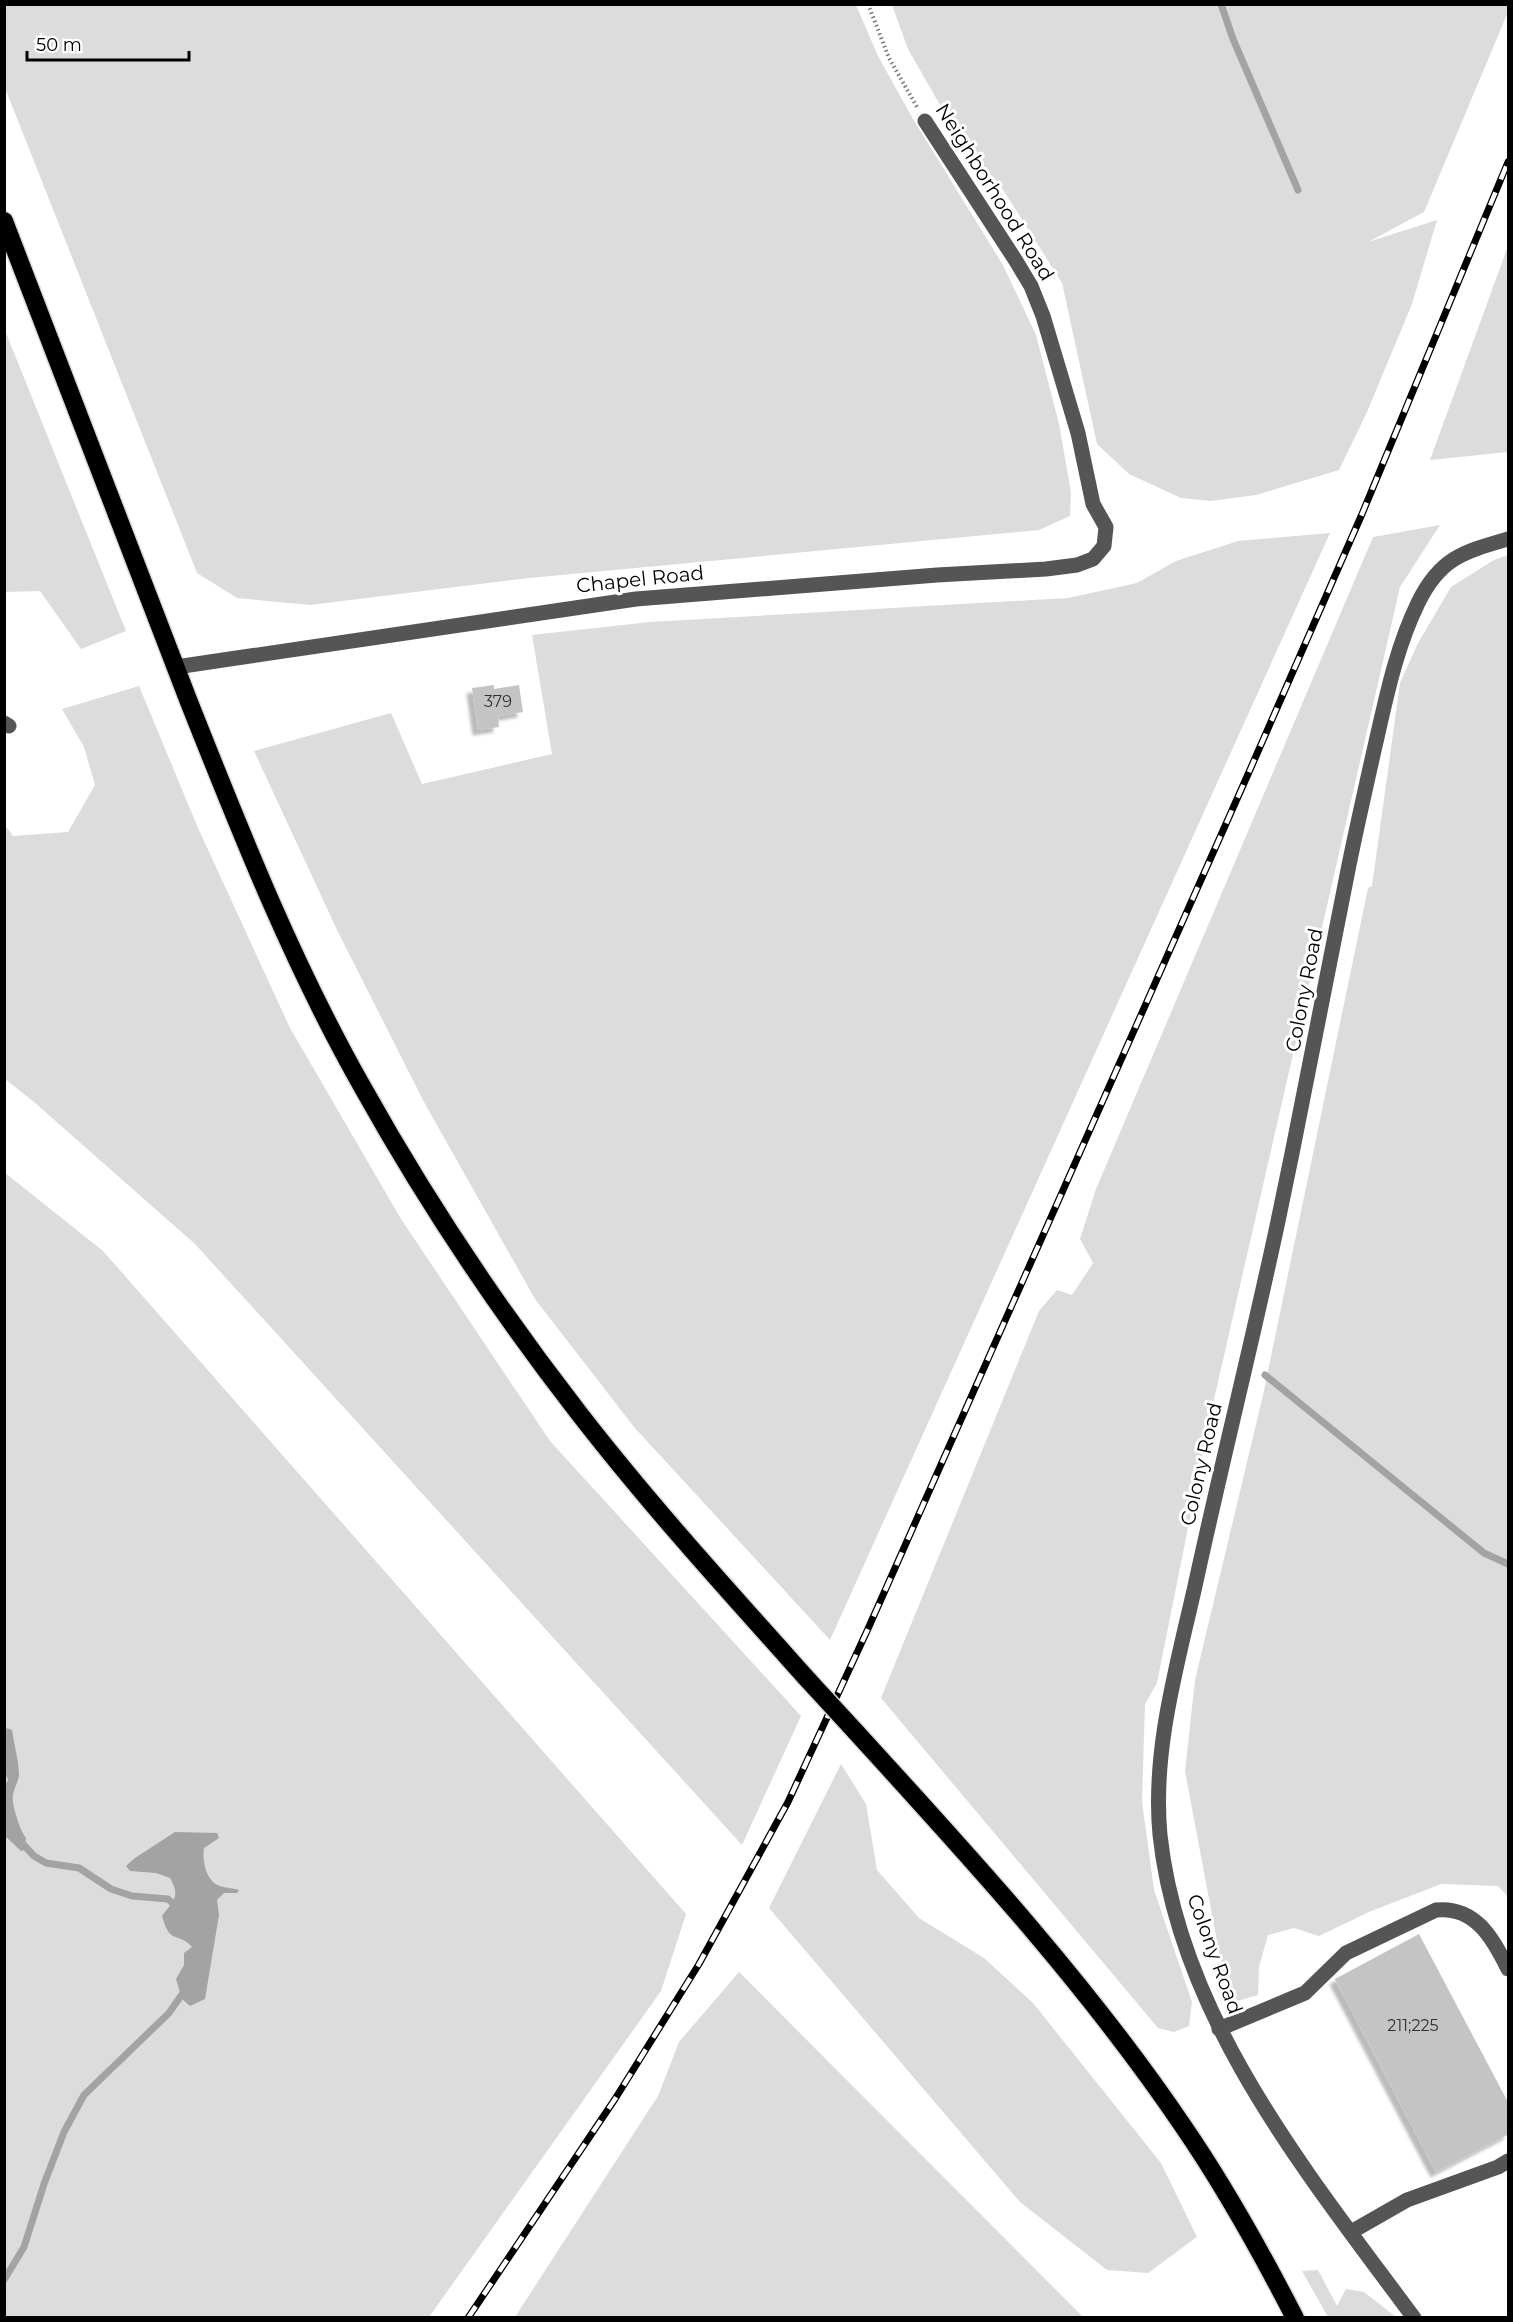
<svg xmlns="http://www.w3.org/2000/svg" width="1513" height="2322" font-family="Montserrat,sans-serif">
  <defs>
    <filter id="shadow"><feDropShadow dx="-5.5" dy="5.5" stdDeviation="1.5" flood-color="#0004"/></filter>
  </defs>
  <rect width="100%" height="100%" fill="#fff"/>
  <g fill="#dcdcdc">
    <path d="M5,4L856,5L878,56L913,119L1003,265L1036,335L1059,424L1071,492L1070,516L1039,530L529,578L310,605L237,598L197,573L5,88Z"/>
    <path d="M892,5H1508V12L1424,212L1368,242L1437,220L1412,304L1367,412L1339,470L1256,495L1211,501L1181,498L1129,474L1097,444L1062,283L1002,188L956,133L908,49Z"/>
    <path d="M1508,246V452L1430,460Z"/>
    <path d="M4,328L126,631L81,649L40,591L5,592Z"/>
    <path d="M1440,525L1400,587L1212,1408L1157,1683L1145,1704L1142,1801L1154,1890L1192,2002L1189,2026L1174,2032L1158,2028L881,1698L1039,1311L1057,1290L1072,1295L1093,1263L1080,1239L1096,1189L1373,537Z"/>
    <path d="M1330,533L830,1640L634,1427L535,1299L424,1102L338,932L254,751L391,713L422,784L552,754L532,635L650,622L1068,598L1137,583L1176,561L1238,541Z"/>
    <path d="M1508,555V1897L1498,1886L1441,1884L1369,1912L1319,1936L1294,1928L1268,1935L1259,1967L1258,1995L1234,2002L1222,1968L1185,1771L1195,1680L1263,1395L1368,888L1372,886L1400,683L1418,643L1451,587L1494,560Z"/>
    <path d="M139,686L198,828L290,1028L401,1219L550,1441L801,1716L742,1845L195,1244L34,1102L5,1079V825L13,836L68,832L95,785L84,747L62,709Z"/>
    <path d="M4,1172L103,1251L686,1914L661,1991L429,2317H5Z"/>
    <path d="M841,1764L866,1804L877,1870L919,1918L984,1958L1033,2003L1161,2163L1197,2237L1148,2273L1107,2270L1020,2202L769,1908Z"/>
    <path d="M739,1972L1083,2317H515L658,2096L679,2042Z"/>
    <path d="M1318,2270L1337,2306L1346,2289L1364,2292L1396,2317H1328L1302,2271Z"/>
  </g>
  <g fill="#a3a3a3">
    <path d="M7,1728L12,1730C14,1744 18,1758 19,1772C20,1780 14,1787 13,1795C11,1803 20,1831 26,1838L24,1850L21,1851L5,1836V1785L8,1780L5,1773L4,1733Z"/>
    <path d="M175,1832L217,1833L219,1838L204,1848C202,1860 206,1882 220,1886C226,1888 232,1888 239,1890L237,1893H224L217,1900L219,1915L205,1999L190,2006L182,1999L176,1979L184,1965V1953L192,1947C178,1931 170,1946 162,1916C173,1901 181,1897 170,1878L156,1873L130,1871L126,1866L135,1858Z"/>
  </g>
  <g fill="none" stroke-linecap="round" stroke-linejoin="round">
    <g stroke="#a3a3a3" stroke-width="7">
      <path d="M1221,4L1233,39L1298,190"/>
      <path d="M1265,1375L1484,1553L1508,1564"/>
      <path d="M21,1842L34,1856L46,1863L79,1868L111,1889L132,1896L168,1899L179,1909"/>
      <path d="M4,2280L24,2247L44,2184L64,2132L84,2095L169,2013L185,1990"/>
    </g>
  </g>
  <g fill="#c4c4c4" filter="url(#shadow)">
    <path d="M494,685V689L519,685L523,712L498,716L499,727L478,730L472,688Z"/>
    <path d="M1419,1934L1509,2104V2134L1436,2172L1335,1979Z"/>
  </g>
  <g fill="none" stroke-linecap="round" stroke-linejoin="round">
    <g stroke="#dbdbdb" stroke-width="21">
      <g id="highway">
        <path d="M4,221C66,381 126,542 189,702C241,833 293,965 363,1088C426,1201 498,1309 578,1412C650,1505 730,1593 809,1681"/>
        <path d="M855,1731C970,1857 1087,1984 1183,2126C1225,2187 1261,2252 1295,2318"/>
      </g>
    </g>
    <path stroke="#777" stroke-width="4" stroke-dasharray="1.5 3" stroke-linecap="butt" d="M868,4L889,58L917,107"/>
    <g stroke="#555" stroke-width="15">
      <path d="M176,667L636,599L937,575L1046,569L1077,565L1093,559L1104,546L1106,527L1093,504L1078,433L1043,316L1031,286L1016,261L925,121"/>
      <path d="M4,723L9,726"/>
      <path d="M1219,2029L1305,1993L1346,1953L1436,1910C1475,1906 1493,1938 1508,1969"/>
      <path d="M1351,2232L1407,2200L1498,2167L1508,2161"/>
      <path d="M1414,2318C1307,2173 1180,2019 1160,1835C1152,1751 1177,1666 1195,1586C1221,1466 1251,1347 1277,1226C1302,1106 1326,986 1349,865C1358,821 1368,777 1378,733C1388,689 1398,644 1418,603C1440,558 1463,552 1508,539"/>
    </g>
    <use href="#highway" stroke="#000" stroke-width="18"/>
    <g stroke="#000" stroke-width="7">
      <path id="rail" d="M468,2318L615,2099L699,1964L788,1802L867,1631L1249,772L1362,514L1508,162"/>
    </g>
    <use href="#rail" stroke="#fff" stroke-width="4.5" stroke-dasharray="14" stroke-linecap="butt"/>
    <g stroke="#dbdbdb" stroke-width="21" stroke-linecap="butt">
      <path id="highway-bridge" d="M809,1681L855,1731"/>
    </g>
    <use href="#highway-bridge" stroke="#000" stroke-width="18"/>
  </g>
  <g text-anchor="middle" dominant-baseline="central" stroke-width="6" stroke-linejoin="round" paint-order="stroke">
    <g font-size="16" fill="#313131">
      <text x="498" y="701">379</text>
      <text x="1413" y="2025">211;225</text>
    </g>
    <g font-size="20" fill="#000" stroke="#fff">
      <text transform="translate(995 192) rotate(58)">Neighborhood Road</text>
      <text transform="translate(640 579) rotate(-6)">Chapel Road</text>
      <text transform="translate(1304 990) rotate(-79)">Colony Road</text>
      <text transform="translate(1201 1464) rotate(-77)">Colony Road</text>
      <text transform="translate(1215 1954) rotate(70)">Colony Road</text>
    </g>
  </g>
  <rect width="1513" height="2322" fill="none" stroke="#000000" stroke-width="12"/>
  <path d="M27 51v9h162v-9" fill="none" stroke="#000000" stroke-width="3"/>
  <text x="36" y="51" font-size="18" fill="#000000" stroke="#ffffff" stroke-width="4.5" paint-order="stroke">50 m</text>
</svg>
